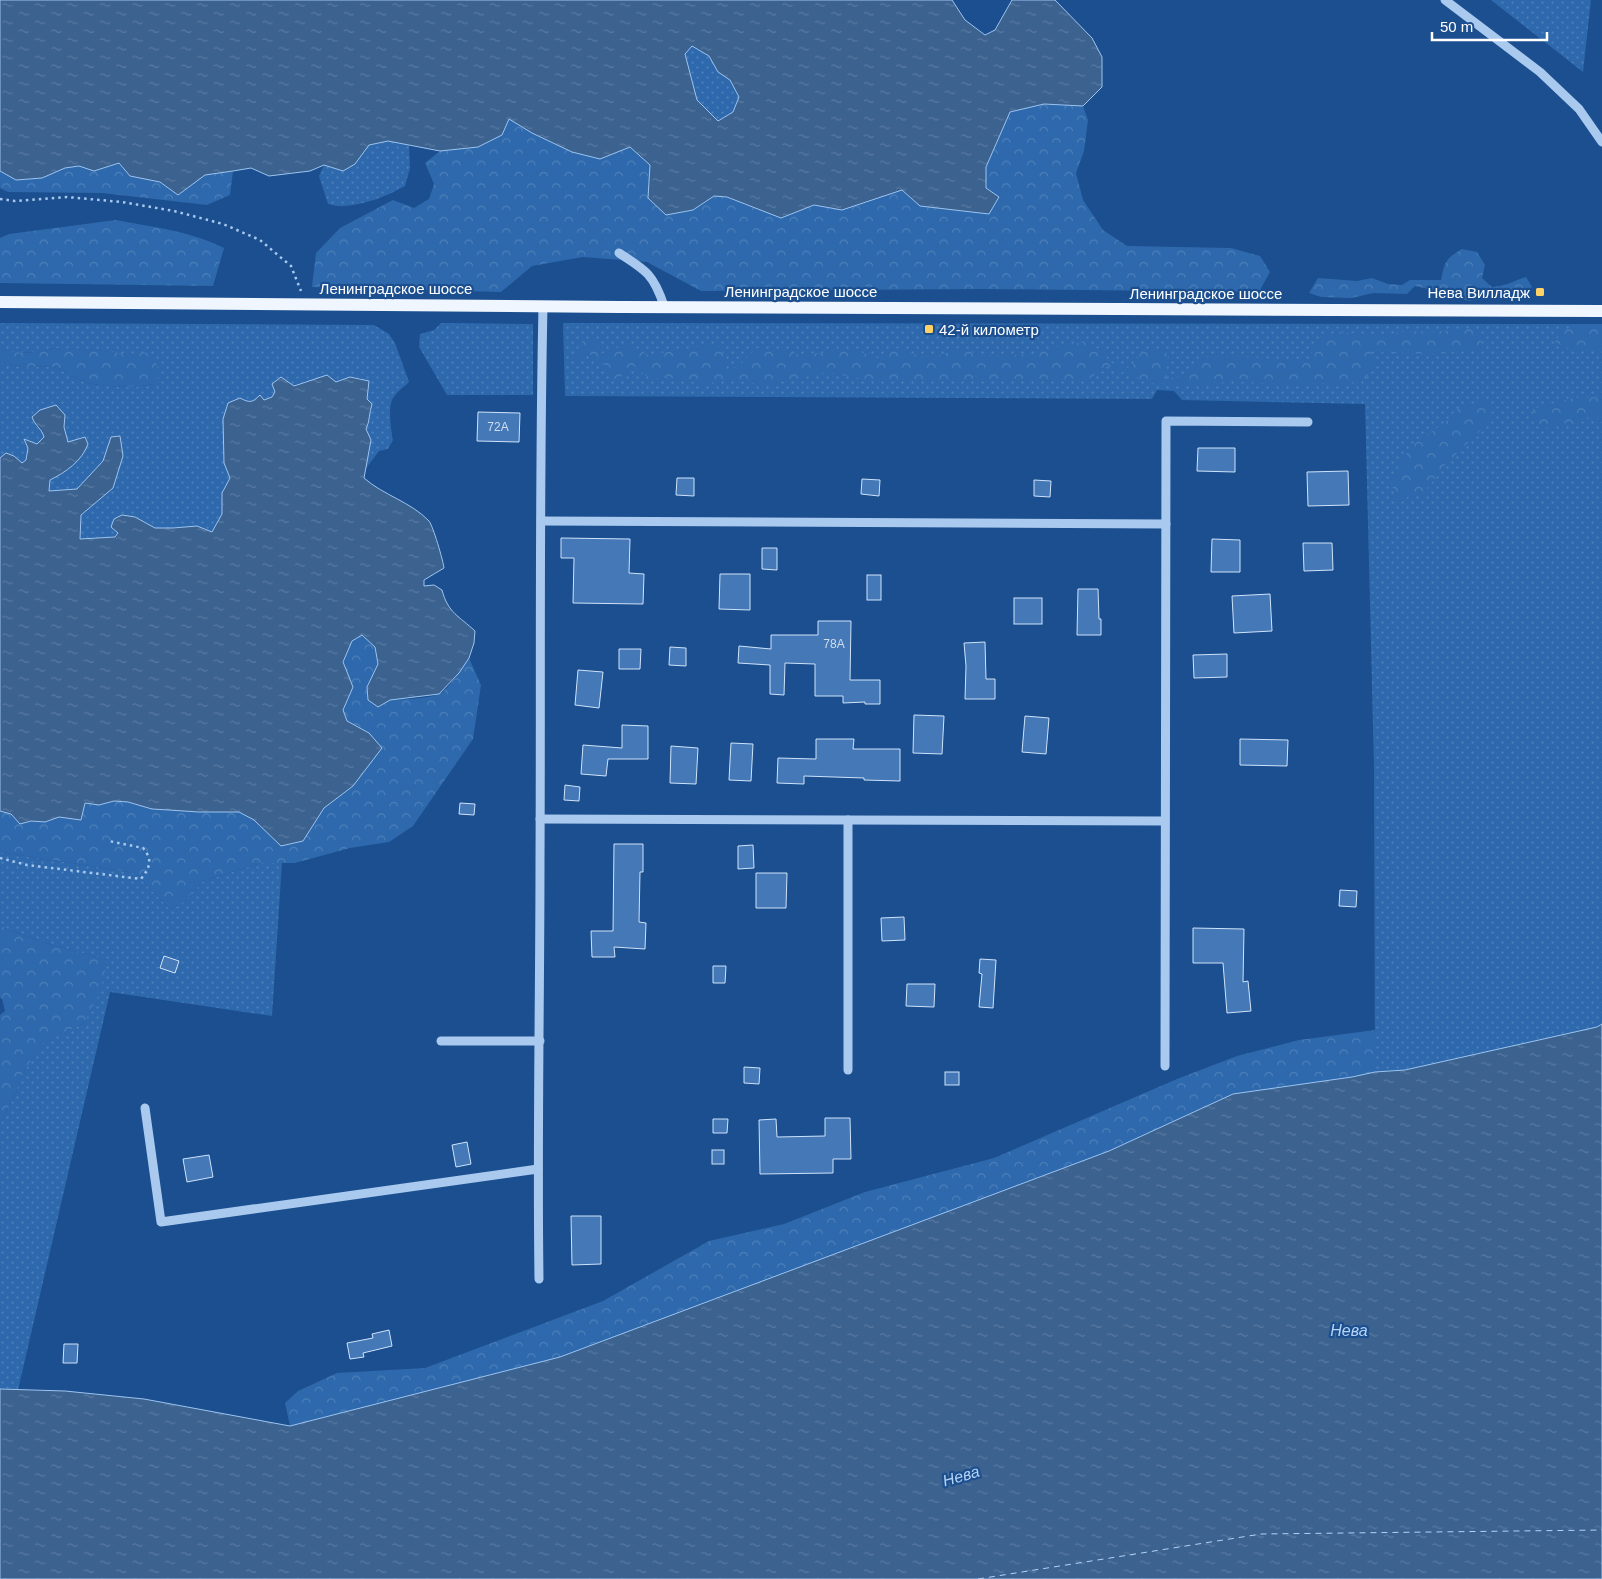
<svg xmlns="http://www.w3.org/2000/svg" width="1602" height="1579" font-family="Arial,sans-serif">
  <defs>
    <pattern id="grass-dots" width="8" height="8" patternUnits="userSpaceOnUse" patternTransform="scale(1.25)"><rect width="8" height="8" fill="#2e69ad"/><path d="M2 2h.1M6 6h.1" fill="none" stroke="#4d80b9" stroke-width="1.8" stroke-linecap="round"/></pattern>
    <pattern id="forest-crowns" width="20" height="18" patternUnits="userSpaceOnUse" patternTransform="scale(1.25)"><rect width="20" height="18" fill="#2e69ad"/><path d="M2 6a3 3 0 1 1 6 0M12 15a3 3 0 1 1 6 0" fill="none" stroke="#4d80b9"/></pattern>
    <pattern id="water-ripples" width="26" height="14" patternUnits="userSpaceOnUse" patternTransform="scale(1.25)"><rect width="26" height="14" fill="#3c6290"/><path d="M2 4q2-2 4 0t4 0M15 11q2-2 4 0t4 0" fill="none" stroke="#597aa1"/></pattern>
  </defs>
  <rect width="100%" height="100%" fill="#1b4f8f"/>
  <g fill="url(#grass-dots)">
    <path d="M1491,0H1591L1583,72Z"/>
    <path d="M692,46L709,56L718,72L730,80L739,97L733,112L718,121L697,100L685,53Z"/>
    <path d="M388,141L409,145L410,168L405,186C387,196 365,205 344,206C339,207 333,205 328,204L319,176L324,165L343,171L354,164L369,145Z"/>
    <path d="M0,323L374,325L389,334L395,343L409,382C404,387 395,393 392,400C388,410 391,430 393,440L388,449L379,451L364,471L371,440L366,429C370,421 369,413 372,404L367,399L361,378L350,377L336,382L307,381L275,392L272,397L264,401L228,403L223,419L224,463L230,478L222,493V514L212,533L186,527L173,528H155L135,517L115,537L80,539L81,515L113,488L123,456L120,436L111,437L103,461L77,489L49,491L50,480L65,472L74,441L68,442L64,427L65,415L35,425L43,432L44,437L37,444L24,439L28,448L26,460L22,463L14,456L6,453L0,458V362C8,363 15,366 23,367C33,368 43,365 53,367C66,370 75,379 88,383C105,387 137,388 153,384L148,352L134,355L117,354L97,350L56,348L39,352L14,353L0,349Z"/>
    <path d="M441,323L533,324V395H447L419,347L420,334L434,330Z"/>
    <path d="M563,323L1602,324V1024L1597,1027L1405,1070L1375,1072L1374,766L1365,404L1182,400L1174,391L1157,390L1152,399L565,396Z"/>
    <path d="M0,852L135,873L170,909L185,901L203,881L261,863L282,862L272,1016L110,992L18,1390L0,1389V1124L16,1093L19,1080L41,1043L84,1023L107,960L46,943L5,928L0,923Z"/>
  </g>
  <g fill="url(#forest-crowns)">
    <path d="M1044,104L1083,106L1088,120L1084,151L1076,173L1083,200L1103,230L1127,246L1231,248L1260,256L1270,272L1259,292L982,289L701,291L647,262L583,257L532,266L501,292L312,287L316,253L340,228L393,200L414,208L429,199L434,184L425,163L440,151L478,147L509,118L532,133L572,152L600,159L630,147L650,165L648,198L693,210L714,196L727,197L781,218L814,205L843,210L902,190L920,206L945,208L986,188V167L1010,112Z"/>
    <path d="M119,163L130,176L160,182L178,195L205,175L233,171L230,195L207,205L102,193L8,192L0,188V171L17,180L42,178L65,168L79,166L94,171Z"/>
    <path d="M116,220C152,227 191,231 224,248L213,286L0,283V238L9,234Z"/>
    <path d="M1462,249L1477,252L1485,265L1482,278L1492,287C1506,286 1513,281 1526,277L1532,287L1526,294L1504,298L1486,297L1470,301L1459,299L1448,294H1437L1428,289L1415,286L1407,294L1374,293L1351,298L1321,297L1309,293L1318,278L1357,281L1372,278L1388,284L1402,285L1410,280H1441C1445,262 1445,259 1462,249Z"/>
    <path d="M1574,326L1602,327V350C1586,353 1568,350 1555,342L1562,331Z"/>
    <path d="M1474,328L1481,333V341L1478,350C1439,354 1409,355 1370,351L1375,363L1365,380L1345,384L1317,383L1292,385L1233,381L1207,385L1150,383L1107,366L1086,381L1008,379L896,381L868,380L827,372L768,385L730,380L702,384L672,378H649L634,366L616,381L600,360L589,354L577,362L576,352L581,342L595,339L599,341L598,350L605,355C626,342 627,342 648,355L704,346L721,347L727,369L739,366L756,348L782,350L800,355L857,349L863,353L877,358L899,348L913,354L934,358L958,348L985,356L1035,354L1064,345L1085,342L1106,353L1108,362L1131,368L1141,352L1164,348L1168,356L1166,379L1189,375L1202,358C1222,355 1249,357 1270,359C1285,361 1294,363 1310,361L1315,340L1336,332L1385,335L1407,331L1434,332Z"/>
    <path d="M56,348C70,348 83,348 96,350C116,352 127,356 148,352L155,359L160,375L153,384C137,388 105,387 88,383C75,379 66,370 53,367C43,365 33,368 23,367C15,366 8,363 0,362V349C19,355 37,353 56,348Z"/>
    <path d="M1602,397V419L1589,417L1548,428L1536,422L1533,409L1573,398Z"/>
    <path d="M1488,399L1493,410L1482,429L1445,465L1422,495L1396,499L1391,481L1400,462L1414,444L1444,423L1457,409Z"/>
    <path d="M362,635L375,647L378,664L367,687L368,700C382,700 427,700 439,694C448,690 463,667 469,658L481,685L473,739L413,826L389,842L350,848L295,863H261L203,881L185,901L170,909L135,873L0,852V811L11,814L20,824L31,821L45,822L59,817L81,820L84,803L99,805L114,801L128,802L152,809L169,810L199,812H239L254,820L281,846L303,841L324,808L353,786L369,733L347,721L343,710L353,687L343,662L352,641Z"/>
    <path d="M0,923L5,928L46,943L108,960L100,993L84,1023L41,1044L19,1080L16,1093L0,1124V1015L5,1011L2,999L0,998Z"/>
    <path d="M1375,1030V1072L1352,1077L1233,1094L1109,1151L560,1357L290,1426L285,1403L298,1391L337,1373L425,1368L603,1301L709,1241L784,1224L865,1192L994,1158L1177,1079L1237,1056L1299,1040Z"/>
  </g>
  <g fill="url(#water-ripples)" stroke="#9cc4f0" fill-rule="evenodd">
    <path d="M0,0H952L965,20L985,35L995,30L1012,0H1055L1092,38L1102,57V87L1083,106L1044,104L1010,112L986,167V188L999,197L989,214L920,206L902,190L842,210L814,205L781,218L727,197L714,196L693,210L666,215L648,198L650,165L630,147L600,159L572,152L532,133L509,119L502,135L478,147L440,151L388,141L369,145L355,164L343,171L324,165L310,171L269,176L251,168L233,171L205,175L178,195L160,182L130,176L119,163L94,171L79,166L65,168L42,178L16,180L0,171ZM692,46L709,56L718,72L730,80L739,97L733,112L718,121L697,100L685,54Z"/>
    <path d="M327,375L336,382L350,377L369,381L367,399L372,404C369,413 370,421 366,429L371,440L364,478C383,495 411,502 429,521C433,526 443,560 444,568L424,580V586L434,585L442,590C448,613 459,616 475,631L474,643L469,658L459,673L439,694L390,700L378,707L368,700L367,687L378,664L375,647L362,635L352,641L343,662L353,687L343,710L347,721L369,733L382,748L353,786L324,808L303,841L281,846L254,820L239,812H199L169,810L152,809L128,802L114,801L99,805L85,803L81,820L59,817L45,822L31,821L20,824L11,814L0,811V458L6,453L14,456L22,463L26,460L28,448L24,439L37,444L44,437C42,429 35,426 32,417L40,410L56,405L65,415L64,427L68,442L85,437L88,444C82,461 66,472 50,480L49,491L77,489L103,461L111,437L120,436L123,456L113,488L81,515L80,539L115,537L118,533L111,527L114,519L122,515L135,517L155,528H173L197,526L212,532L222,514V493L230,478L224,463L223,419L228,403L240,398C250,403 252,403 260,395L264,400L272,397L275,392L272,384L281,377L294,386Z"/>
    <path d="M1602,1024V1579H0V1389L65,1391L144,1399L290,1426L560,1357L1109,1151L1233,1094L1352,1077L1375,1072L1405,1070L1597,1027Z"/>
  </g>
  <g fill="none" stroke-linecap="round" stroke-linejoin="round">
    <path stroke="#b5d3f5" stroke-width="1" stroke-dasharray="6 5" stroke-linecap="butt" d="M978,1579L1261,1534L1602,1530"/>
  </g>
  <g fill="#4478b7" stroke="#cfe3fa">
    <path d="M478,412L520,413L519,442L477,441Z"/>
    <path d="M1198,448H1235V472L1197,471Z"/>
    <path d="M1348,471L1349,505L1308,506L1307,472Z"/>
    <path d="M677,478H694V496L676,495Z"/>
    <path d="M862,479L880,480L879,496L861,494Z"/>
    <path d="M1034,480L1051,481L1050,497L1034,496Z"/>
    <path d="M561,538L630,539L629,573L644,574L643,604L573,603L574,558H561Z"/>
    <path d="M1212,539L1240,540V572H1211Z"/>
    <path d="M1303,543H1332L1333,570L1304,571Z"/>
    <path d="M762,548H777V570L762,569Z"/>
    <path d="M720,574H750V610L719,609Z"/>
    <rect x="867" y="575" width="14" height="25"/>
    <path d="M1078,589H1098L1099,619H1101V635H1077Z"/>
    <path d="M1270,594L1272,631L1234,633L1232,596Z"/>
    <rect x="1014" y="598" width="28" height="26"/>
    <path d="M818,621H851L850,680H880V704H865V702L843,703V696H815V664L785,663L784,695L770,694V665L738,663L739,646L771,649V635H818Z"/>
    <path d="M985,642L986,679H995V699H965L966,666L964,643Z"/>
    <path d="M670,647L686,648V666L669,665Z"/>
    <path d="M619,649H641L640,669H619Z"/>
    <path d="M1227,654V677L1194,678L1193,655Z"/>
    <path d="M578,670L603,672L599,708L575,705Z"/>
    <path d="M914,715L944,716L942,754L913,753Z"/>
    <path d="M1025,716L1049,718L1046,754L1022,752Z"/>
    <path d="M622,725L648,726V759H608L606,776L581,774L583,745L622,748Z"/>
    <path d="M816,739H854L853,749H900V781L864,780V778L804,776V784L777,783L778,758L816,759Z"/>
    <path d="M1240,739L1288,740L1287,766L1240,765Z"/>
    <path d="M731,743L753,744L751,781L729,780Z"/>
    <path d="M671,746L698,748L696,784L670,783Z"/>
    <path d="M565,785L580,787L579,801L564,800Z"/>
    <path d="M460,803L475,804L474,815L459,814Z"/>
    <path d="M614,844H643V872H640L639,922L646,923L645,949L614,947L615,957H592L591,931H613Z"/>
    <path d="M753,845L754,868L738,869V846Z"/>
    <path d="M756,873H787L786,908H756Z"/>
    <path d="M1340,890L1357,891L1356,907L1339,906Z"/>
    <path d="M904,917L905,940L882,941L881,918Z"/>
    <path d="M1193,928L1244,929L1243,982L1248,981L1251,1011L1227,1013L1223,963H1193Z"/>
    <path d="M164,956L179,961L175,973L160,968Z"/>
    <path d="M980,959L996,960L993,1008L979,1007L982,974L979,973Z"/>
    <path d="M713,966H726L725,983H713Z"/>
    <path d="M907,984H935L934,1007L906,1006Z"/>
    <path d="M744,1067L760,1068L759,1084L744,1083Z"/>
    <rect x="945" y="1072" width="14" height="13"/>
    <path d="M825,1118H850L851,1159H833V1173L760,1174L759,1120L776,1119L777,1137L825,1136Z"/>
    <path d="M713,1119H728L727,1133H713Z"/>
    <path d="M467,1142L471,1164L456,1167L452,1145Z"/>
    <rect x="712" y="1150" width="12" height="14"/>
    <path d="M209,1155L213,1177L187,1182L183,1159Z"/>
    <path d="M571,1216H601V1264L572,1265Z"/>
    <path d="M389,1330L392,1346L363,1353L364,1357L350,1359L347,1343L373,1338L372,1334Z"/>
    <path d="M64,1344H78L77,1363H63Z"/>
  </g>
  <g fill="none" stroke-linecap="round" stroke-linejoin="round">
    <g stroke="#a9c9ee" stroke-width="2.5" stroke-dasharray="2.5 4" stroke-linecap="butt">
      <path d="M0,199L15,201L67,197L122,202L174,211L223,224L260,240L291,266L301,291"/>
      <path d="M0,858L27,865L141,879C150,867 153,860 143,848L109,841"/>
    </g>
    <g stroke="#a9c9ee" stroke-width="9">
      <path d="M1445,0L1540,72L1579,109L1602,142"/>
      <path d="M619,253C646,270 654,275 664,306"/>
      <path d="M541,521L1166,524"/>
      <path d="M540,819L1165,821"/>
      <path d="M441,1041H540"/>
      <path d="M1165,1066L1166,421L1308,422"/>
      <path d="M848,1070V820"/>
      <path d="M145,1108L161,1222L538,1169"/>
      <path d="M539,1279C537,1139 540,999 540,858C541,674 539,490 543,306"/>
    </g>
    <path stroke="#f0f6ff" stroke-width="12" d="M0,302L620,307L1602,311"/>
  </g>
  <g fill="#ffd166" stroke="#1b4f8f" stroke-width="2">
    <rect x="1535" y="287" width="10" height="10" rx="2.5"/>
    <rect x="924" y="324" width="10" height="10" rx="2.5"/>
  </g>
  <g text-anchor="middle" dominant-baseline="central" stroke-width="4.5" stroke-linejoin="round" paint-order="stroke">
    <g font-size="12" fill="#d0dded">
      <text x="498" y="427">72А</text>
      <text x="834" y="644">78А</text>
    </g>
    <g font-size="15" fill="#fff" stroke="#1b4f8f">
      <text x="396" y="288">Ленинградское шоссе</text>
      <text x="801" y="291">Ленинградское шоссе</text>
      <text x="1206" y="293">Ленинградское шоссе</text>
    </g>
    <g font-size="15" fill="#fff" stroke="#1b4f8f" text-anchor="end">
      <text x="1530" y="292">Нева Вилладж</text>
      <text x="939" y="329" text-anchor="start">42-й километр</text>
    </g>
    <g font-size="16" font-style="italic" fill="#b5d3f5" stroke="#1b4f8f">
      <text x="1349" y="1330">Нева</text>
      <text transform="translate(961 1476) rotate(-16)">Нева</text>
    </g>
  </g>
  <path d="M1432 32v8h115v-8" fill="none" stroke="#ffffff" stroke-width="2.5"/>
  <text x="1440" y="32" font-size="15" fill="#ffffff" stroke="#1b4f8f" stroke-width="4" paint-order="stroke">50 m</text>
</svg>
